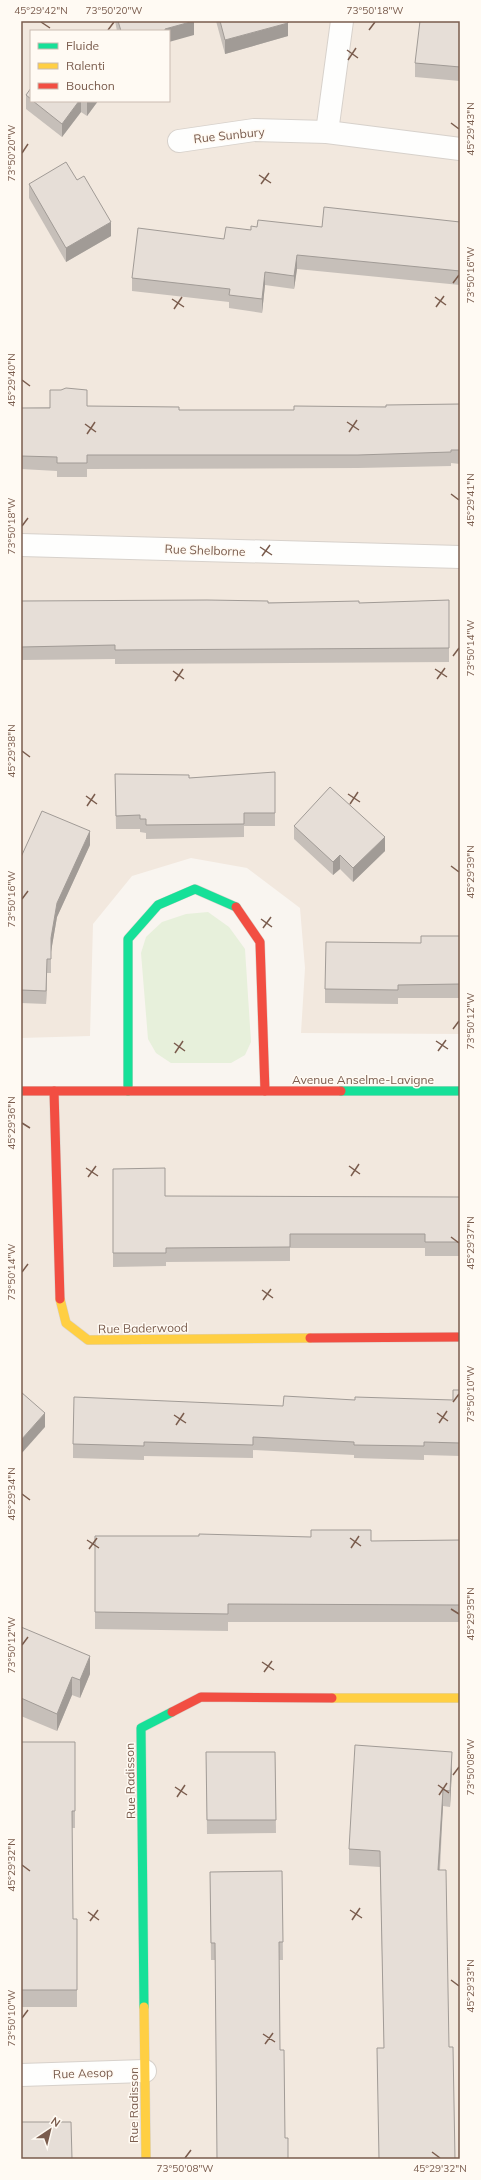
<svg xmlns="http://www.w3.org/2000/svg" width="481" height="2180" font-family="Mulish,sans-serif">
  <rect width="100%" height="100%" fill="#f9f5f0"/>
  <g fill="#f2e8de" fill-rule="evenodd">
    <path d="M21,21H460V1034L301,1033L305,968L300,908L247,868L191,858L132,876L93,924L90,1036L21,1038ZM31,31H169V101H31Z"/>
    <rect x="21" y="1091" width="439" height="1068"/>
  </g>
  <path fill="#e7f0db" d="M208,912L229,927L245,949L251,1042L245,1055L231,1063H171L156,1053L148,1039L141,953L146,937L162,922L186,914Z"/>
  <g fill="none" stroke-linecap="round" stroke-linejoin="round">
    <g stroke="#d7d1cb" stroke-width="24">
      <g id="street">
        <path d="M327,132L342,21"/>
        <path d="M179,141L254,130L327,132L460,149"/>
        <path d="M21,545L460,557"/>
        <path d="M21,2075L145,2071"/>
      </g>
    </g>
    <g stroke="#d9d2cb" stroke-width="10">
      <g id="fast">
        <path d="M128,1091V939L158,905L195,889L236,907"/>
        <path d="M341,1091H460"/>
        <path d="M144,2007L141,1728L172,1712"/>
      </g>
    </g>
    <g stroke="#d9d2cb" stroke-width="10">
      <g id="slow">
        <path d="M60,1299L66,1323L88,1340L310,1338"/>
        <path d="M332,1698H460"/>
        <path d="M144,2007L146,2159"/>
      </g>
    </g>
    <g stroke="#d9d2cb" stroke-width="10">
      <g id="jam">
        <path d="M236,907L260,942L265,1091"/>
        <path d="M21,1091H341"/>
        <path d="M54,1091L60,1299"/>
        <path d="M310,1338L460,1337"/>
        <path d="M172,1712L201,1697L332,1698"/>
      </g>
    </g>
    <use href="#street" stroke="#fefefd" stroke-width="22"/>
    <use href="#fast" stroke="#16e098" stroke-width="9"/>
    <use href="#slow" stroke="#ffcf43" stroke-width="9"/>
    <use href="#jam" stroke="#f24e42" stroke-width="9"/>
  </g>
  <g fill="#c6bfb9">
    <path d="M115,21H194V35L169,31H117Z"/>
    <path d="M216,21H288V36L225,54Z"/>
    <path d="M460,21V81L415,77V63Z"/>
    <path d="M31,88V101H98L87,116L81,112L62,137L26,109V95Z"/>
    <path d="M77,180L111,236L66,262L29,198V184Z"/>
    <path d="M460,222V285L297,269L294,289L265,285L262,313L229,308V302L132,291V278L224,239L251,230L257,227H322Z"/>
    <path d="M460,404V464L451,463V466L358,468L87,469V477H57V471L21,469V408L87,406L179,410H294Z"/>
    <path d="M449,600V662L115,664V659L21,660V601L359,603Z"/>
    <path d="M275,772V826H244V837L146,839V833L140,832V829H116L115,774L189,778Z"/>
    <path d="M294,826L385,851L353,882L340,869L333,875L294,839Z"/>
    <path d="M90,845L57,917L51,951V973H47L46,1004L21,1003V857Z"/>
    <path d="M460,936V998H398V1004L325,1003V989L421,943Z"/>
    <path d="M113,1169L165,1196L460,1197V1256H425V1248H290V1261L166,1262V1266L113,1267Z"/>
    <path d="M460,1390V1456L424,1455V1460L354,1458V1455L253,1450V1458L144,1456V1460L73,1458V1444L283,1406L355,1400H453Z"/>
    <path d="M95,1536L371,1541L460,1540V1622H228V1631L95,1629Z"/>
    <path d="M21,1627L90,1674L80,1698L72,1695L57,1731L21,1716Z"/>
    <path d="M21,1742H75V1828H72L73,1919H77V2007H21Z"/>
    <path d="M206,1752H275L276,1833L207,1834Z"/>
    <path d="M452,1769L450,1807L443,1806L440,1870L384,2048L380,1867L349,1865V1849Z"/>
    <path d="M282,1871L283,1960H279L280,2050L285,2138L288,2159L215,1960H211L210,1872Z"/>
  </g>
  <g fill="#a19b96">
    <path d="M194,21V35L169,42V31H165V29Z"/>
    <path d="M288,23V36L225,54V40Z"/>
    <path d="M79,101H81V112L62,137V124Z"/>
    <path d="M88,101H98L87,116V102Z"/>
    <path d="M111,222V236L66,262V248Z"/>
    <path d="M297,255V269L294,289V276Z"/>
    <path d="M265,272V285L262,313V299Z"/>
    <path d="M90,831V845L57,917L51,952V938L57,903Z"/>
    <path d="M385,837V851L353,882V868Z"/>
    <path d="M340,855V869L333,875V862Z"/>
    <path d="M47,959V973L46,1004V991Z"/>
    <path d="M45,1413V1427L21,1454V1440Z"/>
    <path d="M90,1656V1674L80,1698V1680Z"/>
    <path d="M72,1677V1695L57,1731V1714Z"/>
    <path d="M452,1752V1769L450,1807V1791Z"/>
    <path d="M443,1790V1806L438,1887V1870Z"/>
  </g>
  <g fill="#e6ded7" stroke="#a19b96">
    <path d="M118,21H194L165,29V31H121Z"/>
    <path d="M220,21H288V23L225,40Z"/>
    <path d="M420,21H460V67L415,63Z"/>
    <path d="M31,88V99L26,95Z"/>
    <path d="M33,101H79L62,124Z"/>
    <path d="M66,162L77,180L84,176L111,222L66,248L29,184Z"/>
    <path d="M324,207L460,222V271L297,255L294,276L265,272L262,299L229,295L230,289L132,278L138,228L224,239L226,227L251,230V226L257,227L258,220L322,227Z"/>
    <path d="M66,388L87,390V406L179,407V410H294V406L386,407V405L460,404V450H451V452L358,455H87V463H57V457L21,456V408H50V390H61Z"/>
    <path d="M207,600L268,601V603L359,601V603L449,600V648L115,650V645L21,647V601Z"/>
    <path d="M275,772V813H244V824L146,825V819H140V815L116,816L115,774L189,775V778Z"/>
    <path d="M330,787L385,837L353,868L340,855L333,862L294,826Z"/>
    <path d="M42,811L90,831L57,903L51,938V959H47L46,991L21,990V857Z"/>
    <path d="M421,936H460V984L398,985V990L325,989L326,942L421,943Z"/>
    <path d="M165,1168V1196L460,1197V1242H425V1234H290V1247L166,1248V1253H113V1169Z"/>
    <path d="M453,1390H460V1443L424,1442V1446L354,1445V1442L253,1437V1445L144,1442V1446L73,1444L74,1397L283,1406L284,1396L355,1400V1397L453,1400Z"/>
    <path d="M21,1392L45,1413L21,1440Z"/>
    <path d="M311,1530H371V1541L460,1540V1605L228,1604V1614L95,1612V1536H199V1534L311,1537Z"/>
    <path d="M21,1627L90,1656L80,1680L72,1677L57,1714L21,1698Z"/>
    <path d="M21,1742H75V1811H72L73,1919H77V1990H21Z"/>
    <path d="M355,1745L452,1752L450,1791L443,1790L438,1870H446L449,2047H453L455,2159H379L377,2048H384L380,1851L349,1849Z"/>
    <path d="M206,1752H275L276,1820H207Z"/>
    <path d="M282,1871L283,1942H279L280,2050H284L285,2138H288V2159H217L215,1943H211L210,1872Z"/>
    <path d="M21,2122H71L72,2159H21Z"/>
  </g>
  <path fill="none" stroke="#7a5c4d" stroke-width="1.5" d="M41,22L50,28M108,30L114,22M369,30L375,22M347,50L358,58M348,60L356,48M451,123L459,129M22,153L28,144M259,175L271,183M261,184L269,173M453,283L459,275M435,297L446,305M172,299L184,307M436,307L444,296M174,309L182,297M22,380L30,386M347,422L359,430M85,424L96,432M349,432L357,420M87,434L95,422M451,494L459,500M22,526L28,518M260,547L272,555M262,556L270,545M453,656L459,648M435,669L447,677M173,671L184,679M437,679L445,668M175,681L183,669M22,751L30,757M348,794L360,802M86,796L97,804M350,804L358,792M87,806L95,794M451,866L459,872M22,899L28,891M261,919L272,927M263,928L271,917M453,1029L459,1021M436,1041L448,1049M174,1043L185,1051M438,1051L446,1040M175,1053L183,1041M22,1123L30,1128M349,1166L360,1174M86,1168L98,1176M351,1176L359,1164M88,1177L96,1166M451,1237L459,1243M22,1272L28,1264M262,1290L273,1298M263,1300L271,1289M453,1402L459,1394M437,1413L448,1421M174,1415L186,1423M439,1423L447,1411M176,1425L184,1413M22,1494L30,1500M350,1538L361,1546M87,1540L99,1548M351,1548L359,1536M89,1549L97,1538M451,1609L459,1614M22,1645L28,1637M262,1662L274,1670M264,1672L272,1661M453,1775L459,1767M438,1785L449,1793M175,1787L187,1795M439,1795L447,1783M177,1797L185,1785M22,1865L30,1871M350,1910L362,1918M88,1912L99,1920M352,1920L360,1908M90,1921L98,1910M451,1980L459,1986M22,2018L28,2010M263,2034L275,2042M265,2044L273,2033M432,2152L440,2158M185,2158L191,2150"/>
  <g text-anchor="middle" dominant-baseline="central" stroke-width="3" stroke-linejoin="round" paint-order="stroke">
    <g font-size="12" fill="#7a5c4d" stroke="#fffaf3">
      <text transform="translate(229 135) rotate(-6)">Rue Sunbury</text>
      <text transform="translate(205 550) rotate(2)">Rue Shelborne</text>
      <text x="363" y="1079">Avenue Anselme-Lavigne</text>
      <text transform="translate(143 1328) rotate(-1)">Rue Baderwood</text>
      <text transform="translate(130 1781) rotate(-91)">Rue Radisson</text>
      <text transform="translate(83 2073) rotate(-2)">Rue Aesop</text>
      <text transform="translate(133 2105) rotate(-90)">Rue Radisson</text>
    </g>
  </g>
  <rect width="481" height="2180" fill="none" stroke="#fffaf3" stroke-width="44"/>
  <rect x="30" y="30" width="140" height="72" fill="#fffaf3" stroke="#cabbb1"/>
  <rect x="38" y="43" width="20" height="6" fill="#16e098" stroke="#cabbb1"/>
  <text x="66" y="50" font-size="12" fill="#7a5c4d">Fluide</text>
  <rect x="38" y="63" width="20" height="6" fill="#ffcf43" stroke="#cabbb1"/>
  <text x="66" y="70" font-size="12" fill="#7a5c4d">Ralenti</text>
  <rect x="38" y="83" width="20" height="6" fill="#f24e42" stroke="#cabbb1"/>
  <text x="66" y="90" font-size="12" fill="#7a5c4d">Bouchon</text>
  <g transform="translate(50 2130) rotate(35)" stroke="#fffaf3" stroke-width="3" paint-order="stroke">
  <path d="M0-3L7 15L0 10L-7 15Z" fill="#7a5c4d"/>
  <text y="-6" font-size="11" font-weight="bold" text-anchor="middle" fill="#7a5c4d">N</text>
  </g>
  <rect x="22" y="22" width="437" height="2136" fill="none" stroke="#7a5c4d" stroke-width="1.5"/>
  <g font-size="10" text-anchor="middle" fill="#7a5c4d">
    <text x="41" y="14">45°29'42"N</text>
    <text x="114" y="14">73°50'20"W</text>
    <text x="375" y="14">73°50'18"W</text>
    <text transform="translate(470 129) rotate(-90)" y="4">45°29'43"N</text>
    <text transform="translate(11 153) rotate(-90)" y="4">73°50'20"W</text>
    <text transform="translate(470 275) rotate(-90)" y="4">73°50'16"W</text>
    <text transform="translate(11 380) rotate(-90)" y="4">45°29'40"N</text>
    <text transform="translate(470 500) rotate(-90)" y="4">45°29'41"N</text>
    <text transform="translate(11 526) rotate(-90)" y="4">73°50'18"W</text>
    <text transform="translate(470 648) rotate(-90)" y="4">73°50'14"W</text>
    <text transform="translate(11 751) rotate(-90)" y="4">45°29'38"N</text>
    <text transform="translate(470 872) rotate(-90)" y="4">45°29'39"N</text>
    <text transform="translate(11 899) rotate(-90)" y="4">73°50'16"W</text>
    <text transform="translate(470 1021) rotate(-90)" y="4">73°50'12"W</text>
    <text transform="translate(11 1123) rotate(-90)" y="4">45°29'36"N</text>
    <text transform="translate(470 1243) rotate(-90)" y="4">45°29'37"N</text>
    <text transform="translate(11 1272) rotate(-90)" y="4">73°50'14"W</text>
    <text transform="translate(470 1394) rotate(-90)" y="4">73°50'10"W</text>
    <text transform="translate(11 1494) rotate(-90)" y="4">45°29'34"N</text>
    <text transform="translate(470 1614) rotate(-90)" y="4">45°29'35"N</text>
    <text transform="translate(11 1645) rotate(-90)" y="4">73°50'12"W</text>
    <text transform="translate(470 1767) rotate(-90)" y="4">73°50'08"W</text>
    <text transform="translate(11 1865) rotate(-90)" y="4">45°29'32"N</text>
    <text transform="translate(470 1986) rotate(-90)" y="4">45°29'33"N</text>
    <text transform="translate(11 2018) rotate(-90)" y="4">73°50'10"W</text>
    <text x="185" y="2172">73°50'08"W</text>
    <text x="440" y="2172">45°29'32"N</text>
  </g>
</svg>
